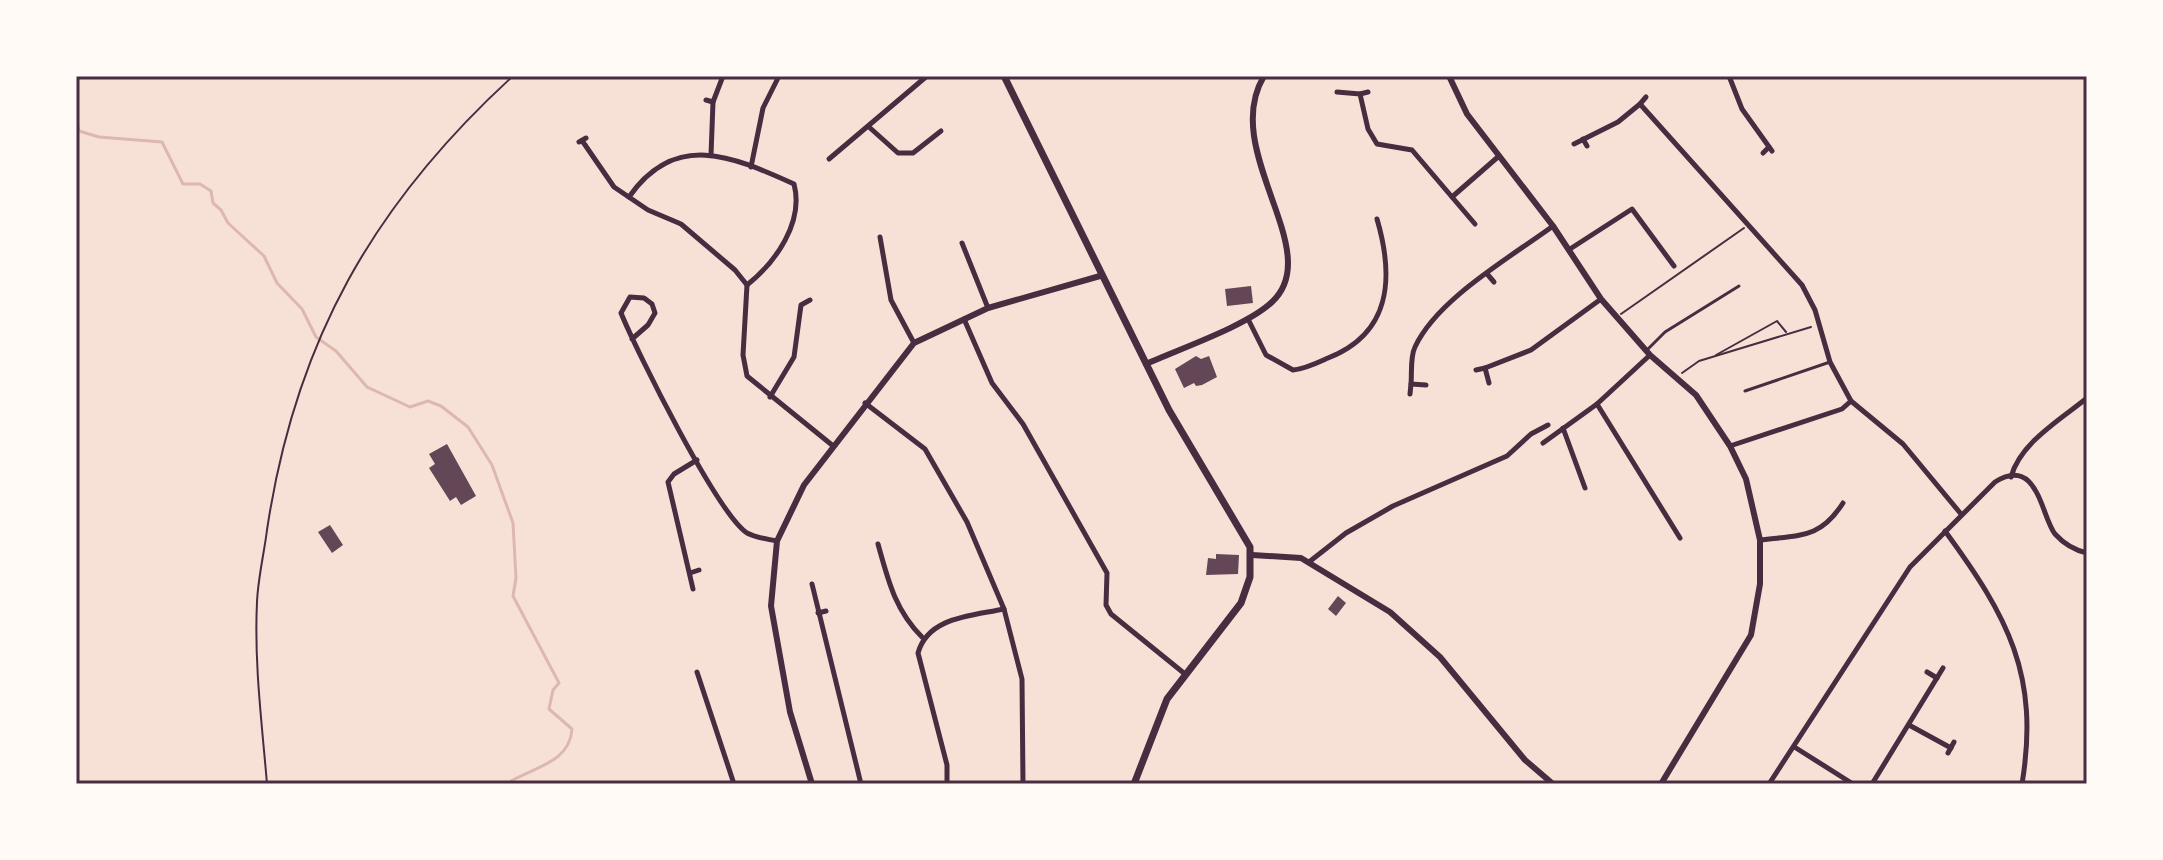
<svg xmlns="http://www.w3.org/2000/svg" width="2163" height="860" font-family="Jost,sans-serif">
  <rect width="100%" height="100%" fill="#f7e1d7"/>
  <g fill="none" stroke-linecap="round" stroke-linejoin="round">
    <path stroke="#dcb8b0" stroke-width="3" d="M76,119L79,131L99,137L162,142L183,184H200L211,191L213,203L221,210L228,223L264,256L277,283L302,309L316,337L336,351L367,387L410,407L428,401L441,406L468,427L492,465L513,523L516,578L513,596L559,683L553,690L549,709L572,729C570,762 535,767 511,781L512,784"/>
  </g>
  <g fill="#644757">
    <path d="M1251,286L1253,303L1227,306L1225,289Z"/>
    <path d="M1196,356L1201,359L1209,356L1217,377L1202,385L1196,386L1194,383L1184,388L1175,369Z"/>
    <path d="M447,444L476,496L461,505L456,497L450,501L429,468L435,464L429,454Z"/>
    <path d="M330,525L343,545L332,553L318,532Z"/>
    <path d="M1216,554L1239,555L1238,574L1206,575L1208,558L1216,559Z"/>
    <path d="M1338,596L1346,603L1336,616L1328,609Z"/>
  </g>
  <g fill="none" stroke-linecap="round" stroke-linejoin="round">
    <g stroke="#4a2c40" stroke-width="2">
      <path d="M1621,314L1744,228"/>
      <path d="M1716,355L1777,321L1786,332"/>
      <path d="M1682,373L1699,361L1811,327"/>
      <path d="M267,784C262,724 254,663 257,602C258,578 264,554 267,530C295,342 373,204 513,76"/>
    </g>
    <g stroke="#4a2c40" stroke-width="3">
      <path d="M1646,351L1665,332L1739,286"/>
      <path d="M1745,391L1830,362"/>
    </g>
    <g stroke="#4a2c40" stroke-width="5">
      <path d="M1729,76L1742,109L1772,151"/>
      <path d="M1337,92L1360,94L1368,129L1377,144L1412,150L1452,197L1499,156"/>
      <path d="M1360,94L1368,92"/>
      <path d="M706,100L713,102L723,76"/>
      <path d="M1640,104L1646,97"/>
      <path d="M869,127L898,153H913L941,131"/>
      <path d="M1583,139L1587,146"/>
      <path d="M579,142L586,138"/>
      <path d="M583,142L614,187L648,210L681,224L735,270L747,285L743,355L747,376L832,445"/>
      <path d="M1574,144L1618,122L1640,104L1802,285L1815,310L1830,362L1851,401L1903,444L1961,514"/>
      <path d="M1763,153L1769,147"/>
      <path d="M711,155L713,102"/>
      <path d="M829,159L927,76"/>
      <path d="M751,167L763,108L779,76"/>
      <path d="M629,197C675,131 732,156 794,184C804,222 776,262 747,285"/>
      <path d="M1452,197L1475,224"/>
      <path d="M880,237L891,300L914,343"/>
      <path d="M962,243L988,308"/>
      <path d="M1570,249L1632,209L1674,266"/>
      <path d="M1488,275L1494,282"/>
      <path d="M964,319L992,383L1023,424L1107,573L1106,605L1111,614L1185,674"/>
      <path d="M1248,319L1266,355L1293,370C1305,369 1317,363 1328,358C1392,333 1394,277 1377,219"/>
      <path d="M632,339L648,325L655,313L652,304L644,298L630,297L621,313C637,352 717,513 747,533C756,538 768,539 777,541"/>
      <path d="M1650,355L1597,404L1680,538"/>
      <path d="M1476,370L1485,368"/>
      <path d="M1489,383L1485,368L1531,350L1601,299"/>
      <path d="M1426,385L1411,384C1412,373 1410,357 1415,347C1437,299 1511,257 1553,226"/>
      <path d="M1410,394L1411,384"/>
      <path d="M770,397L794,357L801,305L810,300"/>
      <path d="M865,403L925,449L967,522L1004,609L1022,679L1023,784"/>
      <path d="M1563,428L1585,488"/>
      <path d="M1543,443L1597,404"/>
      <path d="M1730,446L1842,409L1851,401"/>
      <path d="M2011,477C2020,443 2061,419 2087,398"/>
      <path d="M1945,531C2008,617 2040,675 2022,784"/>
      <path d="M1760,540C1800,535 1820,539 1843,503"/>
      <path d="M878,544C888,580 895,610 922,637"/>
      <path d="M1309,562L1346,533L1393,506L1507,456L1531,434L1548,425"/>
      <path d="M690,573L699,570"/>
      <path d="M812,584L861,784"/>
      <path d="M693,589L668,482L674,474L697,460"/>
      <path d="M818,613L826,611"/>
      <path d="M697,672L734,784"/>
      <path d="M1927,672L1937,678"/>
      <path d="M1909,725L1951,748"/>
      <path d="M1796,748L1853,784"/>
      <path d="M1948,753L1954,742"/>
      <path d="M947,784V765L918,653C928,617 971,616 1004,609"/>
      <path d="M1769,784L1910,567L1995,482C2038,455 2041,516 2055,534C2064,544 2074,550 2087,553"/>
      <path d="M1872,784L1943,668"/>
    </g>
    <g stroke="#4a2c40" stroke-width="6">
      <path d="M1449,76L1467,114L1553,226L1601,299L1650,355L1696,395L1730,446L1746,479L1760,540V584L1751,635L1661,784"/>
      <path d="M1146,364C1179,349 1247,326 1272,302C1327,251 1219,151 1264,76"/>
      <path d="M1252,555L1301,558L1390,612L1440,657L1525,760L1553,784"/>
      <path d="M812,784L790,712L771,606L777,541L804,485L914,343L988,308L1100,276"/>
    </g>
    <path stroke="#4a2c40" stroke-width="7" d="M1004,76L1169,410L1250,547V577L1241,603L1167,699L1134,784"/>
  </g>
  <rect width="2163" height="860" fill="none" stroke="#fffaf5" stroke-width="156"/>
  <rect x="78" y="78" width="2007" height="704" fill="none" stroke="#4a2c40" stroke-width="3"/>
</svg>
